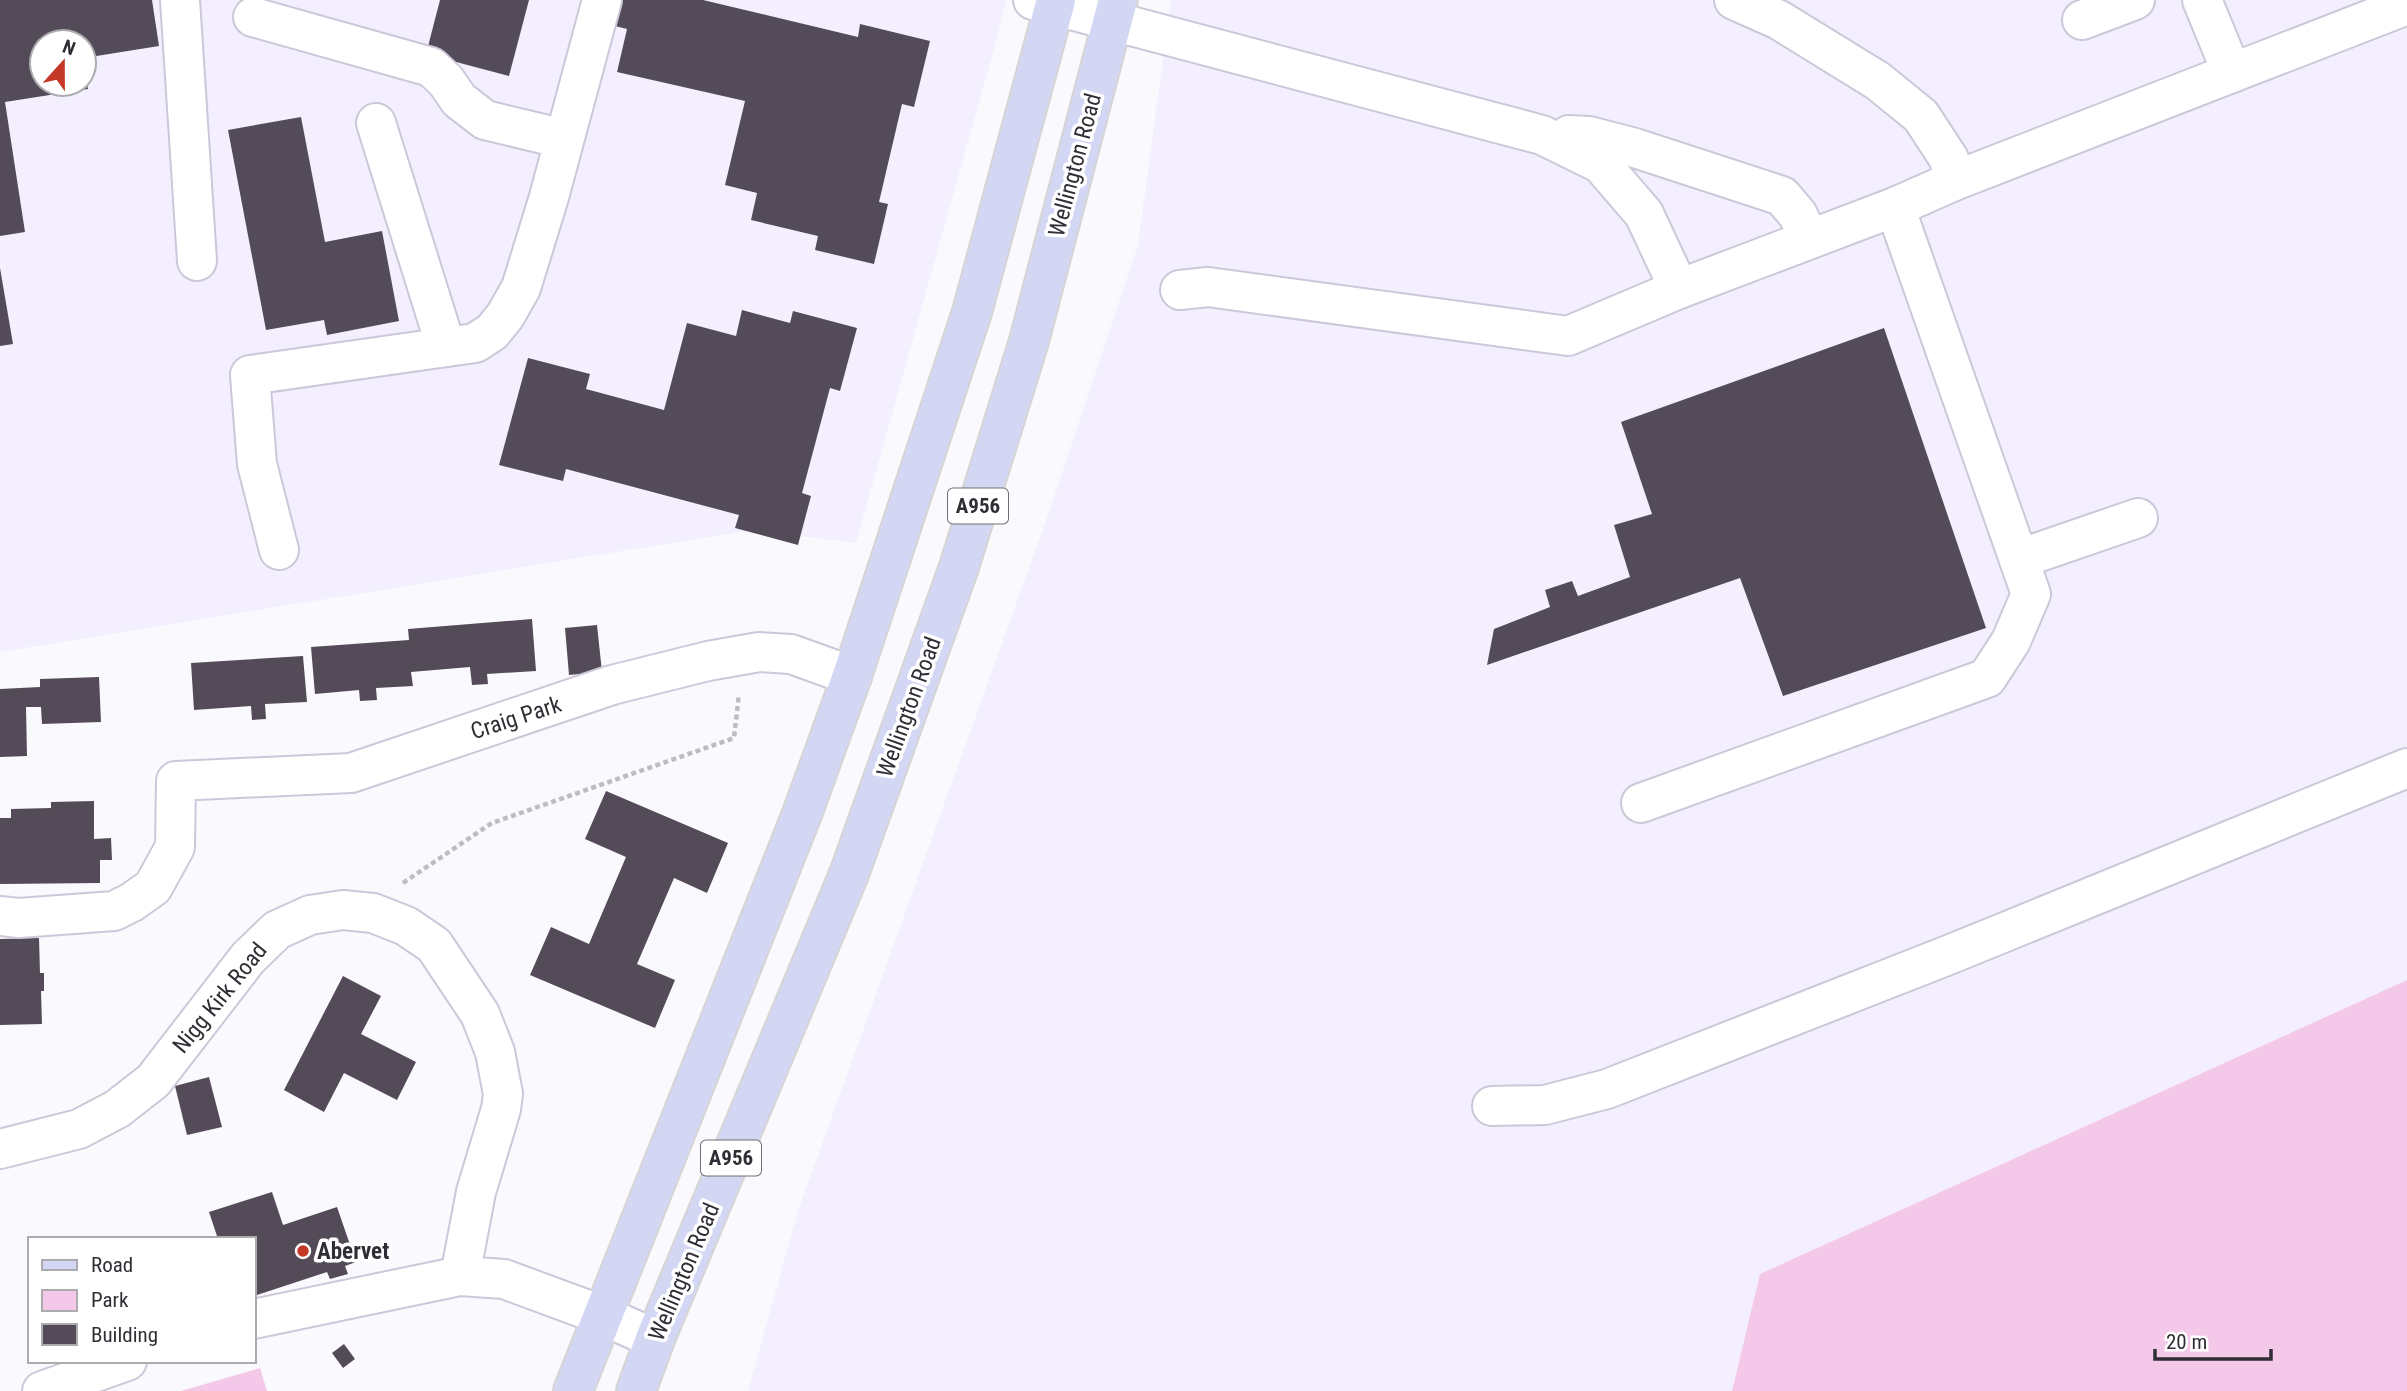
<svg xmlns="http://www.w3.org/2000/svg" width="2407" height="1391" font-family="'Roboto Condensed',sans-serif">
  <rect width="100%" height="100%" fill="#faf9fd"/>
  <g fill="#f4effe" fill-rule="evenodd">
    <path d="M0,0H1006L997,38L856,543L752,530L0,652ZM42,42H84V84H42Z"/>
    <path d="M1171,0H2407V980L1760,1274L1732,1391H748L798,1211L1048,515L1138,245Z"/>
  </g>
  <g fill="#f4c8e9">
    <path d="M2407,980V1391H1732L1760,1274Z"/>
    <path d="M260,1368L267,1391H181Z"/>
  </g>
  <g fill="#544b58">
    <path d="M0,0H152L159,46L84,58V42H42V84H84L85,71L88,89L5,102L25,232L0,236Z"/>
    <path d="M440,0H529L509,76L426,54Z"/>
    <path d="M617,0H703L858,37L860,24L930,41L914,107L902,104L879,202L888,204L874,264L815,250L818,236L751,220L757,193L725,185L745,101L617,72L627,29L611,25Z"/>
    <path d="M301,117L325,242L382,231L399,321L327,335L324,320L266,330L228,130Z"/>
    <path d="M0,268L13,344L0,346Z"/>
    <path d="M742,310L790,323L793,311L857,328L840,391L830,388L802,493L811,496L798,545L735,528L739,515L566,469L563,481L499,465L528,358L590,374L586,389L664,410L687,323L736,336Z"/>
    <path d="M1884,328L1986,628L1783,696L1740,578L1487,665L1494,629L1550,607L1545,590L1572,581L1578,596L1630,577L1614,525L1652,514L1621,422Z"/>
    <path d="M532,619L536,671L487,674L488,684L472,685L470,667L411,672L413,686L376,688L377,700L360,701L359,690L315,694L311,647L409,640L408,629Z"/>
    <path d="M597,625L602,672L569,675L565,628Z"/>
    <path d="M303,656L307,702L265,704L266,719L252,720L251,706L194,710L191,663Z"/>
    <path d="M99,677L101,722L42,724L41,707H26L27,756L0,757V689L40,687V679Z"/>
    <path d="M606,791L728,843L707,893L674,878L637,964L675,980L655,1028L530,975L551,927L589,944L626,857L585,839Z"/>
    <path d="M94,801V839L111,838L112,860H100V883L0,884V818H11V809L51,808V802Z"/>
    <path d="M39,938L40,973H44V991H41L42,1024L0,1025V939Z"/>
    <path d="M343,976L381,996L361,1034L416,1062L397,1100L344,1073L324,1112L284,1090Z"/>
    <path d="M209,1077L222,1127L187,1135L175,1086Z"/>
    <path d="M272,1192L283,1225L337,1207L356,1262L345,1266L348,1274L330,1279L327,1272L254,1296V1239H218L209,1212Z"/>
    <path d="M344,1344L355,1359L343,1368L332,1353Z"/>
  </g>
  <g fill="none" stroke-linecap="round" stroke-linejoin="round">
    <g stroke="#ccc8d9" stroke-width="42">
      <g id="minor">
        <path d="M180,0L197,261"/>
        <path d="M1033,0L1542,135L1601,164L1644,214L1679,289"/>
        <path d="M1734,0L1779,20L1878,81L1921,116L1949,159L1954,181"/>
        <path d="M2202,0L2232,73"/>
        <path d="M253,17L431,67L446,81L459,100L485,120L564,139"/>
        <path d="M2082,20L2135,0"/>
        <path d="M376,123L446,347"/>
        <path d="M1569,135L1589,136L1635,148L1782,196L1798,215L1809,239"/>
        <path d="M1180,290L1208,287L1568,336L1679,289L1895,207L1954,181L2407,5"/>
        <path d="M279,550L257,464L250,375L475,343L492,332L505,316L521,288L549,197L602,0"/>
        <path d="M2019,559L2138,518"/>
        <path d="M1641,803L1987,678L2011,641L2031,594L1895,207"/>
        <path d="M0,916L19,918L114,911L132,902L153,887L175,847L176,781L351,773L612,685L708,661L759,652L791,654L852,676"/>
        <path d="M1492,1106L1545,1105L1607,1089L1951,954L2407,768"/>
        <path d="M0,1149L79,1129L117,1109L153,1081L248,958L277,930L310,915L343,910L373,913L406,926L434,945L480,1014L495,1052L503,1094L501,1109L476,1192L460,1276"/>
        <path d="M254,1319L460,1276L504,1279L604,1316L655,1339"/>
        <path d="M42,1391L127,1361"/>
      </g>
    </g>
    <g stroke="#d6d5d6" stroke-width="42">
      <g id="major">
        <path d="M573,1391L802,814L852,676L972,312L1056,0"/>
        <path d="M636,1391L655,1339L849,874L959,567L1029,341L1118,0"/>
      </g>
    </g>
    <path stroke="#bdbcc1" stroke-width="4.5" stroke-dasharray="5 3.5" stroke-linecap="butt" d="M403,883L492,823L734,738L739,694"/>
    <use href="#minor" stroke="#fff" stroke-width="38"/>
    <use href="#major" stroke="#d4d7f4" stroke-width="38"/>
  </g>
  <circle fill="#c43828" stroke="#fff" stroke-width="2.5" cx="303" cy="1251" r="7"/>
  <g text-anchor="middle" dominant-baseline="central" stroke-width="7" stroke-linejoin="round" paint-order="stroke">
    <g fill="#fff" stroke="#6e6d71" stroke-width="2">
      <rect x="948" y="488.5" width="60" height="35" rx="5"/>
      <rect x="701" y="1140.5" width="60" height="35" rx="5"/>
    </g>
    <g font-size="21" font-weight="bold" fill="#302e34">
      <text x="978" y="506">A956</text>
      <text x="731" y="1158">A956</text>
    </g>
    <g font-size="23" fill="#302e34" stroke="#fff">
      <text transform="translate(1075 165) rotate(-75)">Wellington Road</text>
      <text transform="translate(909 707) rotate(-70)">Wellington Road</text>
      <text transform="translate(516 718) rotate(-18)">Craig Park</text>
      <text transform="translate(220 998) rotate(-51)">Nigg Kirk Road</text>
      <text transform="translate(684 1272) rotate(-67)">Wellington Road</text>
    </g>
    <g font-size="23" font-weight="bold" fill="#302e34" stroke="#fff" text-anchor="start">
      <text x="317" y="1251">Abervet</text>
    </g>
  </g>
  <rect x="28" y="1237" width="228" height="126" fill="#ffffff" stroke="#acabae" stroke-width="2"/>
  <rect x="42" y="1260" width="35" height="10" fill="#d4d7f4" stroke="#acabae" stroke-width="2"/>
  <text x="91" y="1272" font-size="21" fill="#302e34">Road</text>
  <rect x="42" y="1290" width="35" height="21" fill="#f4c8e9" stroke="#acabae" stroke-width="2"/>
  <text x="91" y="1307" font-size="21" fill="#302e34">Park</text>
  <rect x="42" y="1324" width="35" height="21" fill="#544b58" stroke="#acabae" stroke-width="2"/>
  <text x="91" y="1342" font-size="21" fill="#302e34">Building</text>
  <g transform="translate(63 63) rotate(21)"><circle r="33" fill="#ffffff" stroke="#acabae" stroke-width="2"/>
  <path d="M0-5L12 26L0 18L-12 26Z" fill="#c43828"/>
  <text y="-10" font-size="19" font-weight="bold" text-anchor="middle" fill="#302e34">N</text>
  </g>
  <path d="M2155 1349v10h116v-10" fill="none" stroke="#302e34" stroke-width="3.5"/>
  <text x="2166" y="1349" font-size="21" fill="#302e34" stroke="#ffffff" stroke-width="5" paint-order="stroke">20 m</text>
</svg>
